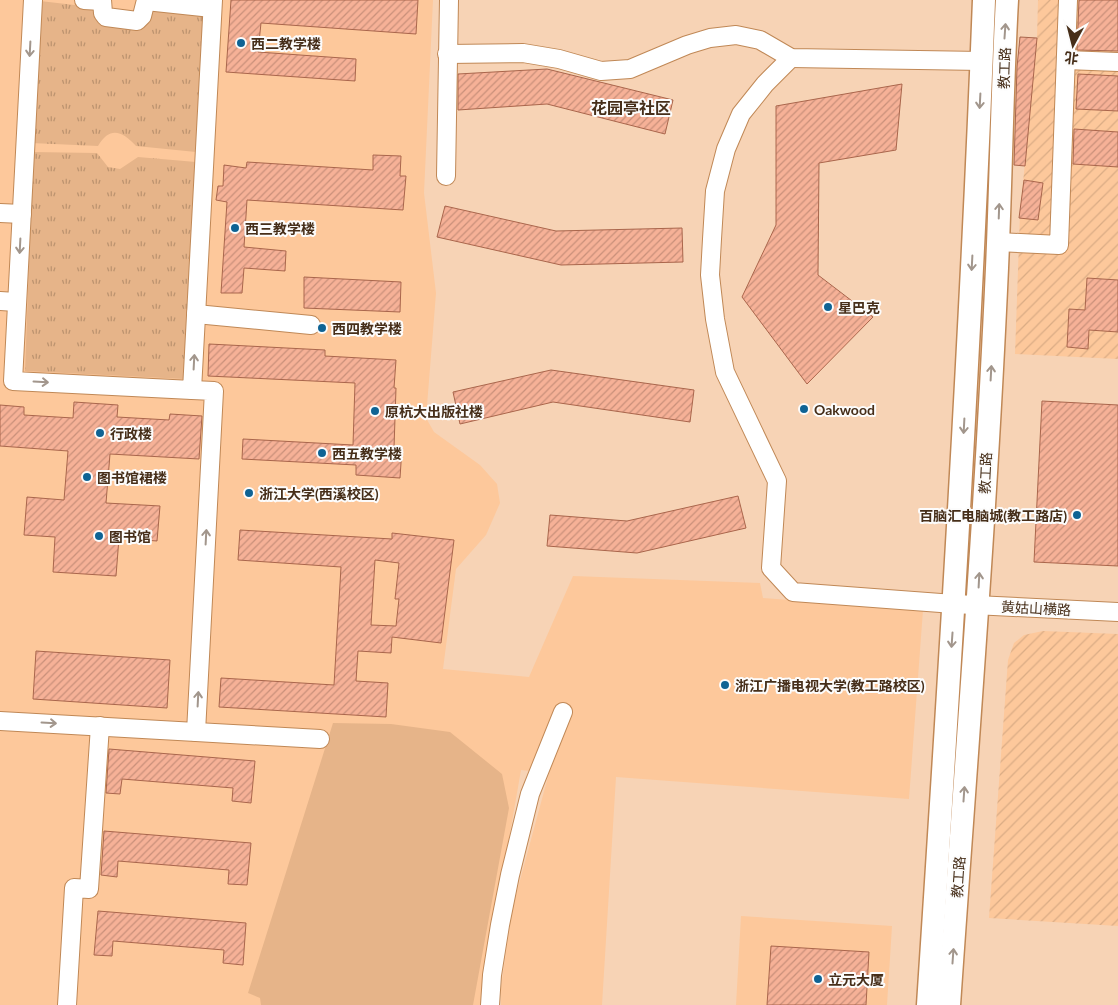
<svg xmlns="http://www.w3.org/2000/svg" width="1118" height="1005" font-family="Lato,'Noto Sans SC',sans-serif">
  <defs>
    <pattern id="industrial-furrows" width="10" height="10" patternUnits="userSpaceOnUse" patternTransform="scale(1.25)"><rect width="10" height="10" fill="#fdc89b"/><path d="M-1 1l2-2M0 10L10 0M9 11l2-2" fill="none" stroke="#daac85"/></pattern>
    <pattern id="park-tufts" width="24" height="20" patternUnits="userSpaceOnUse" patternTransform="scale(1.25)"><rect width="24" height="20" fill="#e6b489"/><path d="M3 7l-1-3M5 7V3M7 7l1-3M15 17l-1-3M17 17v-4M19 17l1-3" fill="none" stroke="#bc936f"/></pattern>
    <pattern id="building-hatch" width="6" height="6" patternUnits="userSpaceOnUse" patternTransform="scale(1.25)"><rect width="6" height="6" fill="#f6b197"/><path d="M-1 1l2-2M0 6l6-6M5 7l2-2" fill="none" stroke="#c9907a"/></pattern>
  </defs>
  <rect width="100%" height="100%" fill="#f7d3b5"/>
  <g fill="#fdc89b">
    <path d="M0,0H433L424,193L436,293L426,418L434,432L480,465L497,484L500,503L486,535L456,569L443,669L529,677L573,576L760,583L763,598L923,610L909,799L616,777L602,1005H501V987L512,910L549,773L521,770L503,873L483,1005H0Z"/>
    <path d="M741,916L892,926L887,1005H736Z"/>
  </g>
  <g fill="url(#industrial-furrows)">
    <path d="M1038,0H1118V359L1015,354L1020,214L1037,38Z"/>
    <path d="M1043,631L1118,634V926L989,918L1008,660L1014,643L1024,635Z"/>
  </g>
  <path fill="#e6b489" d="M333,723L391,724L450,732L502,774L509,808L473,1005H261L260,998L248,993Z"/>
  <g fill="url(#park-tufts)">
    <path d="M40,1L92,7L104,25L136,31L153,10L205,13L196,152L136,146C122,131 110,126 98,146L31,143Z"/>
    <path d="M33,152L97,153L108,167L120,169L138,157L196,162L184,379L25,371Z"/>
  </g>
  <g fill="url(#building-hatch)" stroke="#aa664c" fill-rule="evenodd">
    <path d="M231,0H418L416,34L261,23L258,52L356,59L355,81L226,72Z"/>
    <path d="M1079,0H1118V51L1077,50Z"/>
    <path d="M1020,37L1037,38L1025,166L1014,165L1017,67Z"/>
    <path d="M547,69L673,100L665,134L547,104L458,110V74Z"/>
    <path d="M1078,74L1118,76V111L1076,109Z"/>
    <path d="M902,84L896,150L819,163L818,275L873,317L807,384L742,297L776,225V106Z"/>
    <path d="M1074,129L1118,132V167L1073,164Z"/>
    <path d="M373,155L401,156L400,176H406L403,210L247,200L244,247L286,251L285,271L244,268L242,293H221L227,202L216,200L218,186H223L224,165L246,168L247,162L373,170Z"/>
    <path d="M1024,180L1043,183L1038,220L1019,218Z"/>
    <path d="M445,206L556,231L682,228L683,262L561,265L437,237Z"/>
    <path d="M304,277L401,282L400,312L304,308Z"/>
    <path d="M1087,278L1118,280V332L1089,330L1088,349L1067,347L1069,309L1085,310Z"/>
    <path d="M209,344L325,350V356L396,360L394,388H396L394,448H402L400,478L356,475V465L242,459L243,439L353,445L355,383L208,376Z"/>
    <path d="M551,370L694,390L690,422L553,402L460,424L453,392Z"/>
    <path d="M1042,401L1118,405V566L1034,562Z"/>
    <path d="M74,402L118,405L117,417L169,420L170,414L202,416L199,459L110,454L106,503L160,506L157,541L119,538L116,576L53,572L55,537L24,535L27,497L64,500L68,451L0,446V405L24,407V415L73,418Z"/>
    <path d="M738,496L746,528L637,553L547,546L550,515L627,521Z"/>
    <path d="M240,530L392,539V533L454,540L441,643L392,637L391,653L358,651L356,681L388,683L386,717L219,707L221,678L334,685L341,567L238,560ZM375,560L399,563L395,599H399L396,626L371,625Z"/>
    <path d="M36,651L170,660L167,708L33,699Z"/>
    <path d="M109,749L255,761L251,803L232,801L233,788L122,779L120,794L106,793Z"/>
    <path d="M104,831L251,843L247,885L228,884L229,870L118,861L117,877L101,875Z"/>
    <path d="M98,911L246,923L243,965L223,963L224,950L113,941L112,956L94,955Z"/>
    <path d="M771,946L869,952L866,1005H767Z"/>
  </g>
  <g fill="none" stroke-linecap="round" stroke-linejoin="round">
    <g stroke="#c08856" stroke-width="20">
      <g id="minor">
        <path d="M33,0L13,381L192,390L213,0"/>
        <path d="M84,0L102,1"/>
        <path d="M102,0L103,13L106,17L137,21L142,16L146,0"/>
        <path d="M146,1L212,8"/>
        <path d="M447,54L523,53L559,59L601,71L630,69L687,45L710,38L736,35L760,40L791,58L982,61"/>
        <path d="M791,58L765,84L741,114L726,149L715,191L712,239L710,275L715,319L725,372L777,481L771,568L793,592L954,604L1118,612"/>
        <path d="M1066,60L1118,62"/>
        <path d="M446,176L449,0"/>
        <path d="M0,213L22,214"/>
        <path d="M998,242L1059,245L1068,0"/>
        <path d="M0,301L16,302"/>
        <path d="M196,314L311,325"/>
        <path d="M0,721L196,732L214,391L192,390"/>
        <path d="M196,732L320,739"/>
        <path d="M67,1005L74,888L89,889L100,726"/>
        <path d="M490,1005L492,975L500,925L510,875L530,794L563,712"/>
      </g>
    </g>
    <g stroke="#c08856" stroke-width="25">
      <g id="major">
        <path d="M928,1005C950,670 971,335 984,0"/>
        <path d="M949,1005C966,759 986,514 997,268C1001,179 1002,89 1007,0"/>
      </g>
    </g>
    <use href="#minor" stroke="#fff" stroke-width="18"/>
    <use href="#major" stroke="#fff" stroke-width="22"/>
  </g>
  <defs><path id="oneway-shaft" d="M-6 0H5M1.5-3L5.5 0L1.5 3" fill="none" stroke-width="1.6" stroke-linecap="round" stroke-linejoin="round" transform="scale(1.25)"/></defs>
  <g stroke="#a2968c">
    <use href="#oneway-shaft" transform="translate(1005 31) rotate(-86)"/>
    <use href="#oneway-shaft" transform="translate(30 49) rotate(93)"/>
    <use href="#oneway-shaft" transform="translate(980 101) rotate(93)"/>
    <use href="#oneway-shaft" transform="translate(999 211) rotate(-88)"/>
    <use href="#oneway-shaft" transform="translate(20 246) rotate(93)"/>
    <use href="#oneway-shaft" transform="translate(972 263) rotate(93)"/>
    <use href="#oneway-shaft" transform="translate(194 362) rotate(-87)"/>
    <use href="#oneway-shaft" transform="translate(991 373) rotate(-87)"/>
    <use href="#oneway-shaft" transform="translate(41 382) rotate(3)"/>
    <use href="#oneway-shaft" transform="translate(964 426) rotate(93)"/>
    <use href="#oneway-shaft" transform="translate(206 537) rotate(-87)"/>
    <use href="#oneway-shaft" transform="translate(979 580) rotate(-87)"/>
    <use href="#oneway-shaft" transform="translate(952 640) rotate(94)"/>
    <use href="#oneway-shaft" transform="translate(198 699) rotate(-87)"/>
    <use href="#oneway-shaft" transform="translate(49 723) rotate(3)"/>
    <use href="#oneway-shaft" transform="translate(964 794) rotate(-86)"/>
    <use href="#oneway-shaft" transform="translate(953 956) rotate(-86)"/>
  </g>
  <g fill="#0f6394" stroke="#fcfcfc" stroke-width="2">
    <circle cx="241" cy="43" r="5"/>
    <circle cx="235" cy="228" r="5"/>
    <circle cx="828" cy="307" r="5"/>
    <circle cx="322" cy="328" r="5"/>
    <circle cx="804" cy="409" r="5"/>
    <circle cx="375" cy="411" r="5"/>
    <circle cx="100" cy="433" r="5"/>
    <circle cx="322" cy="453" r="5"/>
    <circle cx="87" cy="477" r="5"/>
    <circle cx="249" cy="493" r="5"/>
    <circle cx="1077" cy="515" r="5"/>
    <circle cx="99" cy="536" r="5"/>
    <circle cx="725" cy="685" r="5"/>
    <circle cx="818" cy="979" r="5"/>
  </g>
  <g text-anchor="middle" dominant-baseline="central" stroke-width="4" stroke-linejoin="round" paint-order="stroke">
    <g font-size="14" font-weight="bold" fill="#462e19" stroke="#fcfcfc" text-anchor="start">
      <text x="251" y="43">西二教学楼</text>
      <text x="245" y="228">西三教学楼</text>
      <text x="838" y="307">星巴克</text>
      <text x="332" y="328">西四教学楼</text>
      <text x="814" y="409">Oakwood</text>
      <text x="385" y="411">原杭大出版社楼</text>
      <text x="110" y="433">行政楼</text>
      <text x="332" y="453">西五教学楼</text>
      <text x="97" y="477">图书馆裙楼</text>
      <text x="259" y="493">浙江大学(西溪校区)</text>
      <text x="1067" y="515" text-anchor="end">百脑汇电脑城(教工路店)</text>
      <text x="109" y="536">图书馆</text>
      <text x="735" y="685">浙江广播电视大学(教工路校区)</text>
      <text x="828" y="979">立元大厦</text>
    </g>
    <g font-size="14" fill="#462e19" stroke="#fcfcfc">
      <text transform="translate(1004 68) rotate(-88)">教工路</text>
      <text transform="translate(985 473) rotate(-87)">教工路</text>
      <text transform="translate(1036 608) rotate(3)">黄姑山横路</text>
      <text transform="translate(958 877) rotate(-86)">教工路</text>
    </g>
    <g font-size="16" font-weight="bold" fill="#462e19" stroke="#fcfcfc">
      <text x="631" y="107">花园亭社区</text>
    </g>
  </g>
  <g transform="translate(1073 45) rotate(187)" stroke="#fcfcfc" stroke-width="4" paint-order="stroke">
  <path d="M0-4L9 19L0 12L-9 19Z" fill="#462e19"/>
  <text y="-8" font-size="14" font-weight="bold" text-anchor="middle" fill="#462e19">北</text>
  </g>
</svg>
